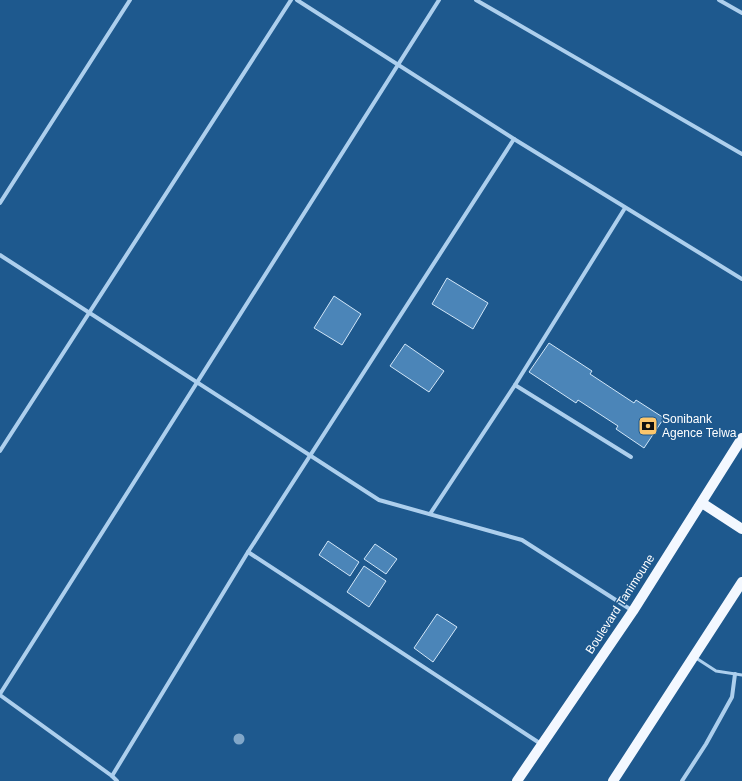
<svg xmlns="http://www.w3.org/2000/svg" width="742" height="781" font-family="Helvetica,sans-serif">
  <rect width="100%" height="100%" fill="#1e598e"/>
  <g fill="#4b85b8" stroke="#d2e7f9">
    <path d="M447,278L488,303L473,329L432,304Z"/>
    <path d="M334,296L361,314L342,345L314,328Z"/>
    <path d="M549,343L592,371L590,374L634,403L636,400L664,418L644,448L616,429L618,426L578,400L576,403L529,372Z"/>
    <path d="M405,344L444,371L429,392L390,366Z"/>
    <path d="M328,541L359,562L350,576L319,555Z"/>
    <path d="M375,544L397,559L386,574L364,559Z"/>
    <path d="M364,566L386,581L369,607L347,592Z"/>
    <path d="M437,614L457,627L433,662L414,648Z"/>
  </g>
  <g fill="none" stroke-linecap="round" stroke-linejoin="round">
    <path stroke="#adcfed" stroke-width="3" d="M696,658L716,671L742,675"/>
    <g stroke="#adcfed" stroke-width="4">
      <path d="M297,0L514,139L742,279"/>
      <path d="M476,0L742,154"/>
      <path d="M719,0L742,13"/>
      <path d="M0,203L130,0"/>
      <path d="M0,255L379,500L522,540L633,611"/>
      <path d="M515,385L631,457"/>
      <path d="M0,451L291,0"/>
      <path d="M430,514L515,385L625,208"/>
      <path d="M248,552L541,744"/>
      <path d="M0,694L439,0"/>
      <path d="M0,695L112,776L117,781"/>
      <path d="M112,776L248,552L514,139"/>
      <path d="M682,781L706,744L732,697L735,674"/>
    </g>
    <g stroke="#f3f8ff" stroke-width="10">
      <path d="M702,503L742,529"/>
      <path d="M517,781L633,611L742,438"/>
      <path d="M613,781L742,582"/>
    </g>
  </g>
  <circle fill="#81a7c9" cx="239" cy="739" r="5.5"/>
  <defs>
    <g id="bank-square" transform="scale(1)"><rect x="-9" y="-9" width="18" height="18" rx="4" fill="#fbc66c" stroke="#1e598e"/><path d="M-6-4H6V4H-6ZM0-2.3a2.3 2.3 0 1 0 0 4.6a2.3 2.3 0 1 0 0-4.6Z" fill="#111"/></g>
  </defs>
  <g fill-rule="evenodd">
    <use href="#bank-square" x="648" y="426"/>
  </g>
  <g text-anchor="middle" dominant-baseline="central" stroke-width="3" stroke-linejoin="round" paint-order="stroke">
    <g font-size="12" fill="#fff" stroke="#1e598e" text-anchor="start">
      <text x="662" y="419">Sonibank<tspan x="662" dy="14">Agence Telwa</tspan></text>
    </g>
    <g font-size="12" fill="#fff" stroke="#1e598e">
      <text transform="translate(620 604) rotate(-57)">Boulevard Tanimoune</text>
    </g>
  </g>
</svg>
